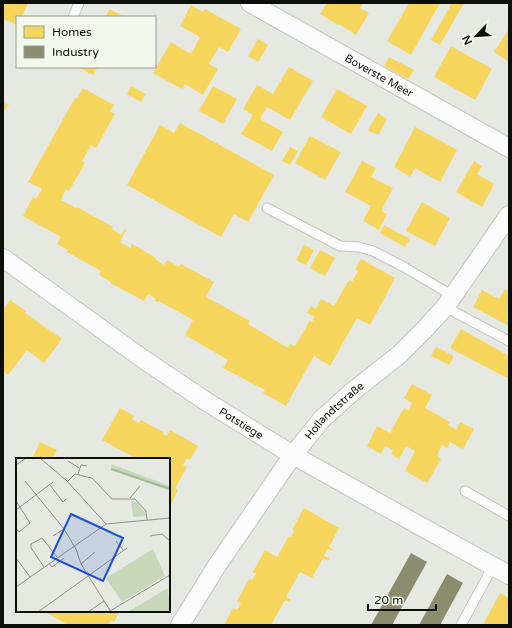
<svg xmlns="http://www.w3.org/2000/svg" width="512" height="628" font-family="'Varela Round',sans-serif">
  <rect width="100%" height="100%" fill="#e5e9e2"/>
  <g fill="#f6d55c">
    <path d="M3,3H28L22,17H17V25L3,19Z"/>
    <path d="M327,3H363L360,8L369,13L356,35L339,24L338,25L320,14Z"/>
    <path d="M409,3H440L411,55L387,41Z"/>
    <path d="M452,3H464L440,45L431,40Z"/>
    <path d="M191,5L203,12L205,9L241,29L228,52L219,47L209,64L218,69L203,95L185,84L182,89L153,73L171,42L191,54L200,37L180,26Z"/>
    <path d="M110,9L124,17H105Z"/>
    <path d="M509,29V62L494,52Z"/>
    <path d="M258,39L268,45L258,62L248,56Z"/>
    <path d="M451,46L492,69L475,100L434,77Z"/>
    <path d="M389,57L414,70L408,79L384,66Z"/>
    <path d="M78,67H98L93,75Z"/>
    <path d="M289,67L313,81L290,120L267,107L260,119L283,132L272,151L241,134L253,115L243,109L257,85L273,94Z"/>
    <path d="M131,86L146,94L141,102L127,94Z"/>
    <path d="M213,86L237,99L223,124L199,111Z"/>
    <path d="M83,88L114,105L110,111L115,114L96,148L91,145L82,161L85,163L69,191L66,189L61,200L76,208L77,207L113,227L112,229L121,235L125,229L126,230L120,242L130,248L132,244L156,258L155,259L164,265L167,260L179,267L181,264L214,282L206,297L250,321L248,324L288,348L290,344L295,346L310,320L312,322L315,317L307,313L311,306L316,309L321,299L334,306L349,280L352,282L358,271L355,269L361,259L395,278L370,325L357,318L330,366L314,356L286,406L263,393L265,390L223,368L228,360L185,335L193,320L159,301L158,302L155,301L156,299L148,294L144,301L110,283L111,282L99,275L101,271L67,252L68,250L57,244L61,237L23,216L33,197L36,199L42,189L28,182L75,98L77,99Z"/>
    <path d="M337,89L367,106L351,134L321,117Z"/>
    <path d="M3,102L7,105L8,103L9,104L3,112Z"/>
    <path d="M378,113L387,119L379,134H375L368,130Z"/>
    <path d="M180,123L274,175L248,222L234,214L221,237L127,185L160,125L174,133Z"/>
    <path d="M415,127L457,150L440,182L415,168L410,177L394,167Z"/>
    <path d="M310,136L341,152L325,180L295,163Z"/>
    <path d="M290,147L298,151L290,165L282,161Z"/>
    <path d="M362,161L376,168L371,177L393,188L381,211L387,214L379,230L363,221L371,206L345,192Z"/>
    <path d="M474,161L482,166L477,174L494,184L482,207L456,192Z"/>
    <path d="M422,202L450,218L435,246L406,231Z"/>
    <path d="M384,225L410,239L405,247L380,233Z"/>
    <path d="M304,245L314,250L306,265L296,260Z"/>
    <path d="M320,250L335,258L325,276L310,268Z"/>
    <path d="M505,289L509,292V326L473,307L482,290L499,299Z"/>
    <path d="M10,300L26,311L25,313L62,339L44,363L27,350L8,375L4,372L3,373V310Z"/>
    <path d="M461,329L509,356V379L450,348Z"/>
    <path d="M436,347L454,356L449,365L431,356Z"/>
    <path d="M412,384L432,395L425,408L450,422L448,425L456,430L460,422L474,429L463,449L450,442L447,448L442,445L437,456L441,459L427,483L405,471L415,451L406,446L399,459L391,454L393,450L385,446L381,454L367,446L377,426L390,433L404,408L408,411L412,403L404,398Z"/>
    <path d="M120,408L134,416L132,419L139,423L141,420L163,432V434L167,436L170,430L198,446L190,460L187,458L183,465L187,467L175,488L178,490L171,504L169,503V459H137L102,440Z"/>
    <path d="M40,442L57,450L52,459H32Z"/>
    <path d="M304,508L339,528L329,547L334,550L333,551L328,549L324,556L329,558L328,561L323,558L312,578L300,572L286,597L291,600L290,602L285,600L271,625H224L233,608L237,610L241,603L237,601L249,579L252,580L256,574L253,572L265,550L277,557L289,536L291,537L294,531L292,530Z"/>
    <path d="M500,593L509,598V625H483Z"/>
    <path d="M43,611H120L114,622L111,620L108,625H64L65,623Z"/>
  </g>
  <g fill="#8c8c6e">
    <path d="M411,553L427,562L392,625H371Z"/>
    <path d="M447,574L463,583L440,625H419Z"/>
  </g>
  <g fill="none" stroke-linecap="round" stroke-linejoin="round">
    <g stroke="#c2c5c0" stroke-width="11">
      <g id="service">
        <path d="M73,17L79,3"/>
        <path d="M267,208L340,246L359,247L373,251L404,267L453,296"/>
        <path d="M445,307L509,341"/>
        <path d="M465,491L509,516"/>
        <path d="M461,625L493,566"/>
      </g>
    </g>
    <g stroke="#c2c5c0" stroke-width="20">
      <g id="minor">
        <path id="s1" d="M250,3L509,148"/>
        <path id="s2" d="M3,258L143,359L207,402L293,455L413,522L509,575"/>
        <path id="s3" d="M180,625L218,564L293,455L322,419L352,392L400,354L425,329L445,307L453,296L509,215"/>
      </g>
    </g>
    <use href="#service" stroke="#fbfcfb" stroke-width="9"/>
    <use href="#minor" stroke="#fbfcfb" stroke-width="18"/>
  </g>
  <g text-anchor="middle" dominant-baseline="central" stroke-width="4" stroke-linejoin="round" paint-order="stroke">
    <g font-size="11" fill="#0d0f0a" stroke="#f2f9ec">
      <text stroke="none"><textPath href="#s1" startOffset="148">Boverste Meer</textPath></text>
      <text stroke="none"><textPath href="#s3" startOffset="265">Hollandtstraße</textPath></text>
      <text stroke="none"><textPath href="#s2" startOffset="290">Potstiege</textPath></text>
    </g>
  </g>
  <g transform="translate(16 458)">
    <rect width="154" height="154" fill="#e5e9e2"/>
    <path d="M95,6L154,28V33L96,12ZM115,43L122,45L131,58L117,59ZM137,91L149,118L106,144L90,120ZM152,130L154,154H114L113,153Z" fill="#c8d7ba"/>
    <path fill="none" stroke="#a8bb96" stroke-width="2" d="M95,11L154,31"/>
    <path fill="none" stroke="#8f928c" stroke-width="1" d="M24,0L51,23L90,66L154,60M52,3L63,10M0,7L10,0M62,16L65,7L71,8M9,23L48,71L60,91L65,106L95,154M52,23L59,16L76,20L96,41H119L130,53L131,62M34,27L47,44L50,41M114,40L124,28M0,43L14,65L3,74L0,70M0,52L37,24M37,78L48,71M134,78L146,76L154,83M100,83L108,93M0,100L14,119M33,105L36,109L48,100M65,106L79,94M28,109L15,90V86L26,80L41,99M0,129L90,66M94,153L154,117M22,154L111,90M72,154L88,143"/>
    <path fill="#1d4ed8" fill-opacity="0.15" stroke="#1d4ed8" stroke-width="2" d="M55,56L107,80L87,123L35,99Z"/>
    <rect width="154" height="154" fill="none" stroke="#0d0f0a" stroke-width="2"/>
  </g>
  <rect width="512" height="628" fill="none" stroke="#0d0f0a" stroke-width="8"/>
  <rect x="16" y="16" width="140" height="52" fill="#f2f9ec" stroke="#969b92"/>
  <rect x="24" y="26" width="20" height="12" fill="#f6d55c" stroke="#969b92"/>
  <text x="52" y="36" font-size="12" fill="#0d0f0a">Homes</text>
  <rect x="24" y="46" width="20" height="12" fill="#8c8c6e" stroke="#969b92"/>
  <text x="52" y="56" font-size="12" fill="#0d0f0a">Industry</text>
  <g transform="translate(476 36) rotate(245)" stroke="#f2f9ec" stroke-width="3" paint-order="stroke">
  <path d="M0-3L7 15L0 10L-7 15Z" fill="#0d0f0a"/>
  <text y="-6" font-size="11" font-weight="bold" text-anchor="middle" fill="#0d0f0a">N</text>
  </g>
  <path d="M368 604v6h68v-6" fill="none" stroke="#0d0f0a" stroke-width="2"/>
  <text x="374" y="604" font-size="12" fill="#0d0f0a" stroke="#f2f9ec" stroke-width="3" paint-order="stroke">20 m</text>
</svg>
